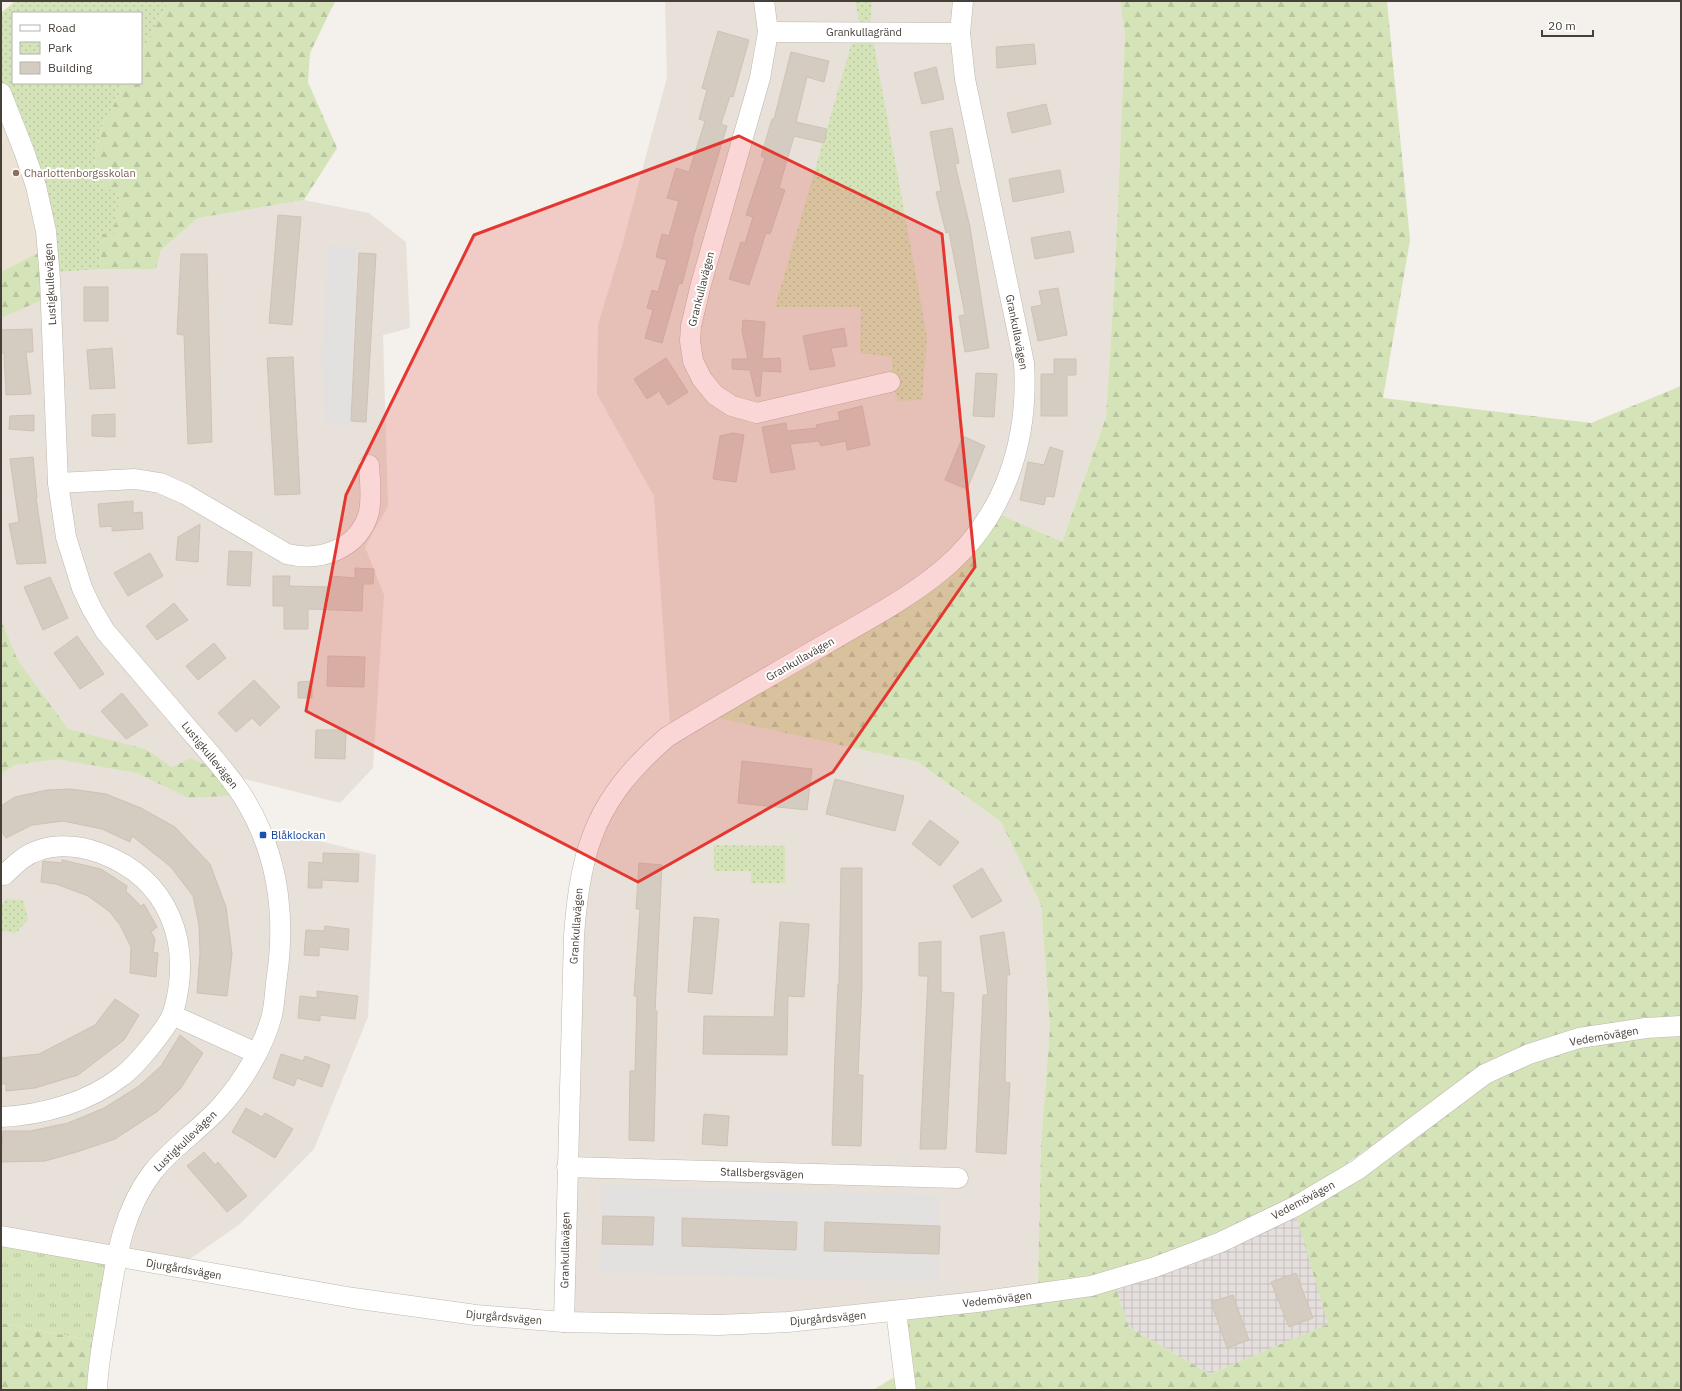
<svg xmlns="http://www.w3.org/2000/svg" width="1682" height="1391" font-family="'IBM Plex Sans',sans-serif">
  <defs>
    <pattern id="industrial-grid" width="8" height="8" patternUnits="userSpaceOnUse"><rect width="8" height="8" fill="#e4dfdc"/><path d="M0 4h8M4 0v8" fill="none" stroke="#c5c0be"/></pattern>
    <pattern id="grass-tufts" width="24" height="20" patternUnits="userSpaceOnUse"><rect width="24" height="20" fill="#d5e4b8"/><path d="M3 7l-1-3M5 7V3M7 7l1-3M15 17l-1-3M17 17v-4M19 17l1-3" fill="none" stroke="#b8c59f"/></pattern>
    <pattern id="forest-firs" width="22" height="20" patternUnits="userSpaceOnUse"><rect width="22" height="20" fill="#d5e4b8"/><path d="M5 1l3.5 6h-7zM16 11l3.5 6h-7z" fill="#b8c59f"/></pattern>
    <pattern id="park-dots" width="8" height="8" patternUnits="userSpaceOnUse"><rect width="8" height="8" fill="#d5e4b8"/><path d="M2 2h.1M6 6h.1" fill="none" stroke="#b8c59f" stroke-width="1.8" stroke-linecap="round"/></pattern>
  </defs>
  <rect width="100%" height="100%" fill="#f4f0eb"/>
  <g fill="#e7e1d9">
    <path d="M665,1H1120L1125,33L1115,271L1106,417L1062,542L935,567L812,648L696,713L918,762L1001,822L1041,905L1050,1027L1041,1143L1038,1284L766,1320L563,1315L576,895L596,813L670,724L654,496L597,394L598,325L622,246L667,77Z"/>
    <path d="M1,87L48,273L100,269H156L161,250L198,218L304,200L369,213L406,242L410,328L383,335L388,506L365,547L384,595L373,768L340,803L225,774L255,825L376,855L368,1017L314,1149L240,1224L177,1268L1,1234Z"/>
  </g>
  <path fill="url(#industrial-grid)" d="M1292,1202L1329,1324L1210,1374L1129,1327L1111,1274Z"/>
  <path fill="#ebe3d6" d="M1,87L46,249L1,272Z"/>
  <path fill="url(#grass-tufts)" d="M1,1230L116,1259L104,1343L1,1323Z"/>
  <g fill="url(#forest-firs)" fill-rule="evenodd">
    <path d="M169,1H335L310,53L308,82L337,148L304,200L198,218L161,250L156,269H100L104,187L94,161L102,126L125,83H141V53Z"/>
    <path d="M1120,1H1387L1410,240L1383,398L1591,423L1681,386V1390H907L902,1304L933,1297L1038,1284L1041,1143L1050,1027L1041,905L1001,822L918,762L695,713L812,648L935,567L989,510L1062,542L1106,417L1115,271L1125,33ZM1481,1068L1347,1170L1298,1198ZM1292,1202L1328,1324L1210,1374L1129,1327L1111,1274L1167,1259Z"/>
    <path d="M46,249L49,297L1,318V272Z"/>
    <path d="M1,620L18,661L68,729L145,749L172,767L191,758L225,774L242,795L189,798L137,773L57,759L14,765L1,774Z"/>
    <path d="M1,1323L104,1343L102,1390H1Z"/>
  </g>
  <g fill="url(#park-dots)">
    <path d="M15,1H169L141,53V13H13V83H125L102,126L94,161L104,187L119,194L114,234H102L100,269L48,273L1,87V13Z"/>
    <path d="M855,1H872L870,23L927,337L922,400L898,401L892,383V357L860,353L861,307H775L857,25L860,24Z"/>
    <path d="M714,845L785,846V883H751V871H714Z"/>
    <path d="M6,899L23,900L28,919L16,933L1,931V907Z"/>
  </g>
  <path fill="#d5e4b8" d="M906,1370L907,1390H873Z"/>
  <g fill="#e3e1df">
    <path d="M327,245L357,247L350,427L324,423L322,353Z"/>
    <path d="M602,1185L940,1195V1282L599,1273Z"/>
  </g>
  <g fill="#d4cbc1" stroke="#cfc2b5">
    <path d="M718,31L749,40L733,97L730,96L721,124L727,126L692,242H693L682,284L679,283L662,343L645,338L653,310L647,308L652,290L658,292L667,260L656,257L662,234L669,236L679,201L667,198L676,168L689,172L705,121L699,119L707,90L702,88Z"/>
    <path d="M1034,44L1036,64L997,68L996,47Z"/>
    <path d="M791,52L829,61L824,82L807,77L796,122L827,129L824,143L794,136L779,188L785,190L770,234L766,233L749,285L729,279L741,242L745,243L753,217L746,215L765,158L761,156L772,119H774Z"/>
    <path d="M936,67L944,99L922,104L914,73Z"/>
    <path d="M1046,104L1051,124L1012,133L1007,113Z"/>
    <path d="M952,128L959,163L955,164L970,227L989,348L965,352L959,316L965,315L949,232L946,233L936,192L941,191L930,132Z"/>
    <path d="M1060,170L1064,192L1013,202L1009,179Z"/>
    <path d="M278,215L301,217L292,325L269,323Z"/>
    <path d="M1070,231L1074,252L1035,259L1031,238Z"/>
    <path d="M359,253L376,254L366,422L351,421Z"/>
    <path d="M181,254H207L212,442L188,444L184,335L177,334Z"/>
    <rect x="84" y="287" width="24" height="34"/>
    <path d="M1058,288L1067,335L1038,341L1031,307L1042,305L1039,291Z"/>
    <path d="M743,320L765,322L762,359L780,358L781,372L762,371L760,396H756L750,370L732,369V359H748L742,331Z"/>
    <path d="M844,328L847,346L831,348L835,366L810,370L803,336Z"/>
    <path d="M32,329L33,352H26L31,394L6,395L4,353H1V330Z"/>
    <path d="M112,348L115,388L90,389L87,350Z"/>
    <path d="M293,357L300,494L275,495L267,358Z"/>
    <path d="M666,358L688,392L668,405L659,391L647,399L634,379Z"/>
    <path d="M1054,359H1076V375H1067V416H1041V374H1054Z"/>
    <path d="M976,373L997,374L994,417L973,416Z"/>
    <path d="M862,406L870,445L847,450L846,441L821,446L819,441L790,444L795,469L771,473L762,427L786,423L787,431L817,428L816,425L840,420L838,412Z"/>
    <path d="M115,414V437L92,436V415Z"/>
    <path d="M34,415V431L9,429L10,416Z"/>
    <path d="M733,433L744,435L736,482L713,479L720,436Z"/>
    <path d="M963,436L985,446L967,489L945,480Z"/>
    <path d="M1050,447L1063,451L1054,497L1046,496L1044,505L1020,500L1028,462L1044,465Z"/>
    <path d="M33,457L37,498H36L46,563L17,564L9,524L19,522L10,459Z"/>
    <path d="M133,501V513L142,512L143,529L112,531V526L100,527L98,504Z"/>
    <path d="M200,524L198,562L176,560L178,537Z"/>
    <path d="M229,551L252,552L250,586L227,585Z"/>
    <path d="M150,553L163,576L128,596L114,573Z"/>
    <path d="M355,568L374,569L373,584H363L362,611L308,609V629H284V606H273V576H290L289,586L329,587L330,576L355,578Z"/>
    <path d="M50,577L68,618L43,630L24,587Z"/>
    <path d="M174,603L188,620L157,640L146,626Z"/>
    <path d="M77,636L104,674L80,689L54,653Z"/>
    <path d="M214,643L226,658L198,680L186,666Z"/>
    <path d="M328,656L365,657L364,687L327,686Z"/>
    <path d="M254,680L280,707L260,726L252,718L236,732L218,713Z"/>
    <path d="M312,681V698H298V682Z"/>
    <path d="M122,693L148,725L126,739L101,711Z"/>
    <path d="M316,730H346L345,759L315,758Z"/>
    <path d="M742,761L812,769L807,810L738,803Z"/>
    <path d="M835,779L904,796L895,831L826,814Z"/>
    <path d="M71,789L106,794L141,808L175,827L210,864L226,907L232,954L227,996L197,993L200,954L199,925L193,896L171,867L132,836L130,842L102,829L63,821L32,825L6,838L1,831V806L15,797L47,790Z"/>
    <path d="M930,820L959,842L940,866L912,844Z"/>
    <path d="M323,853L359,854L358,882L322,880V888H308L309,862L323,863Z"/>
    <path d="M62,860L101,869L127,886L126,891L141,906L144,904L157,927L151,932L155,939L153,952L158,953L156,977L130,973L131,947L120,925L110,912L88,896L56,884L41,882L43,861L62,863Z"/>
    <path d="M639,863L662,865L655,1011H657L654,1141L629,1140L630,1071H635L637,996H634L640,909H636Z"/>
    <path d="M841,868H862V985L858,1075H863L861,1146L832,1145L835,1055L838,984H839Z"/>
    <path d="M982,868L1002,901L972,918L953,886Z"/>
    <path d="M694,917L719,919L712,994L688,992Z"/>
    <path d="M780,922L809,924L804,997L788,996L787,1055L703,1054L704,1016L774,1017Z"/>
    <path d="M325,926L349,929L348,950L319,947V956L304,955L306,930L324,931Z"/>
    <path d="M1004,932L1010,975H1007L1005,1082L1010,1083L1006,1154L976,1152L983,995H988L980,936Z"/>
    <path d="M941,941V992L954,993L946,1149H920L928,976H919V943Z"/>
    <path d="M317,991L358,996L355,1019L320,1015V1021L298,1018L300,996L317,998Z"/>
    <path d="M115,999L139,1015L124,1040L78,1075L35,1088L6,1091V1084H1V1058L39,1054L95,1025Z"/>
    <path d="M180,1035L203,1053L181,1088L158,1111L115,1139L80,1151L45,1161L1,1162L3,1131H30L68,1123L104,1108L139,1086L161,1066Z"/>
    <path d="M281,1054L303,1061L305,1056L330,1065L322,1087L297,1078L294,1086L273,1078Z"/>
    <path d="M246,1108L262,1117L265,1113L293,1129L275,1158L232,1132Z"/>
    <path d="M704,1114L729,1116L727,1146L702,1144Z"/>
    <path d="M204,1152L215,1165L218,1162L247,1196L227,1212L187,1166Z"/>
    <path d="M603,1216L654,1217L653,1245L602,1244Z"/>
    <path d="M682,1218L797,1222L796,1250L682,1246Z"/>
    <path d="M825,1222L940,1226L939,1254L824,1251Z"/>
    <path d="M1296,1273L1313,1318L1289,1327L1271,1282Z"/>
    <path d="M1233,1295L1249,1340L1227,1348L1211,1302Z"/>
  </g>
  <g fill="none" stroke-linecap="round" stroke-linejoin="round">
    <g stroke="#bfb7ae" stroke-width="21">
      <g id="minor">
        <path d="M764,1L768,32L760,78L701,284L691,326L690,341L693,361L702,379L715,395L732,406L757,413L890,382"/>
        <path d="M768,32L960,33"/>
        <path d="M1,93L24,151L36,186L46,231L50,279L58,483L66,537L82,588L92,609L105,631C132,663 160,695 187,727C206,749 226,771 242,795C277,850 286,912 277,976C275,988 275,1002 272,1015C264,1047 243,1081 221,1106C200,1130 172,1147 152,1173C122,1212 116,1260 108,1308C104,1335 98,1362 97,1390"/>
        <path d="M58,483L135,479L160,483L185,494L287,554C321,562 359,549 369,512C372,497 370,480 369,465"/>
        <path d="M172,1015L256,1053"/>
        <path d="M1,1117C43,1115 89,1102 122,1076C135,1067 168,1027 173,1013C193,944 170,879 100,853C76,844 45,842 22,859C16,863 10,870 4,875"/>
        <path d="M567,1167L958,1178"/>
        <path d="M1,1236L353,1298L476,1315L564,1322L719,1325L788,1322L977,1302L1091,1286L1155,1267L1221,1242L1296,1206L1357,1170L1485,1074L1529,1054L1579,1038L1646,1028L1681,1026"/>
        <path d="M896,1311L906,1390"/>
        <path d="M564,1322L574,935C581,844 597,798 667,737C721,704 775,673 829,642C867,620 907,599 941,571C1004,519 1029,443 1024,363L965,79L960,33L963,1"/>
      </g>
    </g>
    <use href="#minor" stroke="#fff" stroke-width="20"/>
  </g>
  <path fill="#e63630" fill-opacity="0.2" stroke="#e63630" stroke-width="3" stroke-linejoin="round" d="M739,136L942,234L975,567L833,772L638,882L306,711L346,495L474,235Z"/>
  <circle fill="#8d6e63" stroke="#fff" stroke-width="1.5" cx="16" cy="173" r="4"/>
  <rect fill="#1a4fb4" stroke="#fff" stroke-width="1.5" x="259" y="831" width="8" height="8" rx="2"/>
  <g text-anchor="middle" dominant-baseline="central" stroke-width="4" stroke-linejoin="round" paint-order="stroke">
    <g font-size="11" fill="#474039" stroke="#fff">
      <text x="864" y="32">Grankullagränd</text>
      <text transform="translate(50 284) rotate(-93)">Lustigkullevägen</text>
      <text transform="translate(701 289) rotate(-76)">Grankullavägen</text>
      <text transform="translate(1017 332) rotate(79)">Grankullavägen</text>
      <text transform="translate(800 659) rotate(-30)">Grankullavägen</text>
      <text transform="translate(210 755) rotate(51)">Lustigkullevägen</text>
      <text transform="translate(576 926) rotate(-86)">Grankullavägen</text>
      <text transform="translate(1604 1036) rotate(-10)">Vedemövägen</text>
      <text transform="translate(185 1141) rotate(-44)">Lustigkullevägen</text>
      <text transform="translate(762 1173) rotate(2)">Stallsbergsvägen</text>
      <text transform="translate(1303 1200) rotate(-28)">Vedemövägen</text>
      <text transform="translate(565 1250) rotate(-89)">Grankullavägen</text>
      <text transform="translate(184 1269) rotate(10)">Djurgårdsvägen</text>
      <text transform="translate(997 1299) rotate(-7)">Vedemövägen</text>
      <text transform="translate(504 1317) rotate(5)">Djurgårdsvägen</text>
      <text transform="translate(828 1318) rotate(-5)">Djurgårdsvägen</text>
    </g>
    <g font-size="11" fill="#785e54" stroke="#fff" text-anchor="start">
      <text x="24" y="173">Charlottenborgsskolan</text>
    </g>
    <g font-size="11" fill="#164399" stroke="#fff" text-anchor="start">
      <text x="271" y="835">Blåklockan</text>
    </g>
  </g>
  <rect width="1682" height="1391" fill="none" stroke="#474039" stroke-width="4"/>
  <rect x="12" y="12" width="130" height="72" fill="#ffffff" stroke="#b5b3b0"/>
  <rect x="20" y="25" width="20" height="6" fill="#ffffff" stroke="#b5b3b0"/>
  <text x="48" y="32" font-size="12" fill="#474039">Road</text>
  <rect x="20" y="42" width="20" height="12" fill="url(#park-dots)" stroke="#b5b3b0"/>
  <text x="48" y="52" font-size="12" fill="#474039">Park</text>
  <rect x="20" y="62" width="20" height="12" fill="#d4cbc1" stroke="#b5b3b0"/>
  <text x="48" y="72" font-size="12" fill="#474039">Building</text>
  <path d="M1542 30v6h51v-6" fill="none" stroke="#474039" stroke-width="2"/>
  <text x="1548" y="30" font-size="12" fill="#474039" stroke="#ffffff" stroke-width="3" paint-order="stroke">20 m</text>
</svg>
